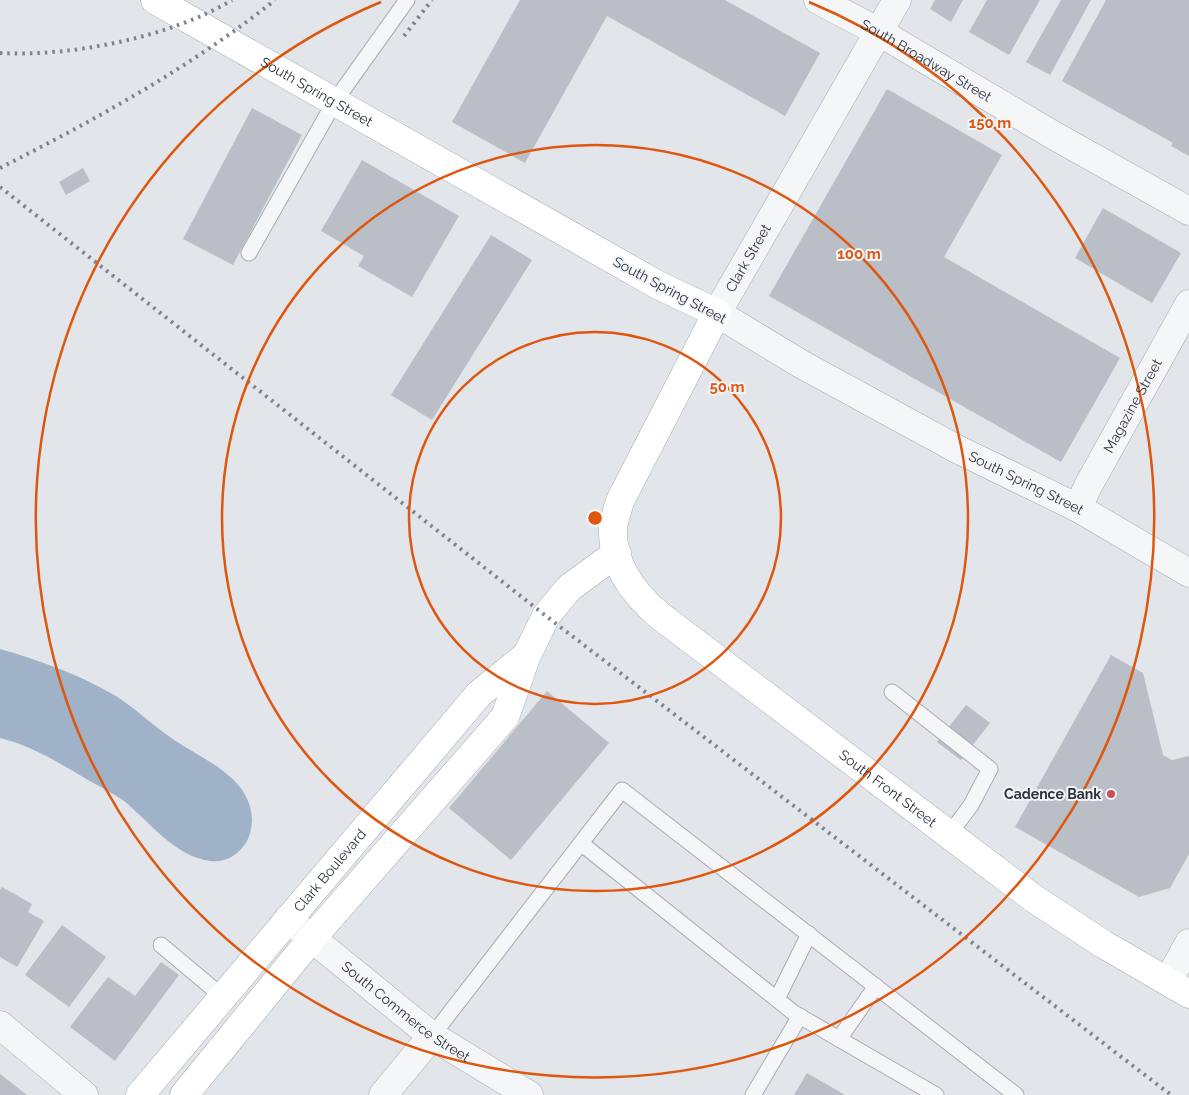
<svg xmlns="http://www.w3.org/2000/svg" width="1189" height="1095" font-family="Raleway,sans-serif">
  <rect width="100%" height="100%" fill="#e2e5ea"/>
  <path fill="#9fb2c8" d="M0,649C39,660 80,675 116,696C135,708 151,724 170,737C200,759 250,775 252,819C252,826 250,838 245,844C237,856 224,863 210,861C174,856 150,822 124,801C113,793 100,787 88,780C59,763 33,746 0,738Z"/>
  <g fill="#babec6">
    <path d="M520,0H725L820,53L785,116L607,16L525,163L452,122Z"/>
    <path d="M935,0H963L951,22L930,9Z"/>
    <path d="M987,0H1040L1009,55L969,32Z"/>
    <path d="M1061,0H1091L1050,75L1026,62Z"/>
    <path d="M1106,0H1189V156L1171,146L1173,143L1062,81Z"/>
    <path d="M887,89L1002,155L944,257L1120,358L1061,462L769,296Z"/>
    <path d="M252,108L302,135L233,265L183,239Z"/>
    <path d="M362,160L459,216L412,297L358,266L364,256L321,231Z"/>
    <path d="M83,168L90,181L66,195L59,182Z"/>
    <path d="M1103,208L1181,253L1152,303L1075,258Z"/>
    <path d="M491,235L532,260L432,420L391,395Z"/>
    <path d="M1111,655L1143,673L1163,755L1172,760L1189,756V854L1170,888L1139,897L1015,827Z"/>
    <path d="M547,691L609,743L511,860L449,808Z"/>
    <path d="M966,705L990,723L961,760L937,742Z"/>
    <path d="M2,887L32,904L28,912L44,921L17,967L0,957V890Z"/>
    <path d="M62,925L106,957L69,1007L25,975Z"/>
    <path d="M161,962L179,975L115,1061L70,1027L108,977L135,996Z"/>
    <path d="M807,1073L845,1095H794Z"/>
    <path d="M0,1074L27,1095H0Z"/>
  </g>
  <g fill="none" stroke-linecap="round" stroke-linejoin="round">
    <g stroke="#a7acb4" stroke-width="17">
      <g id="lane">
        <path d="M249,253L335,101L407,0"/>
        <path d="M892,692L990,769L971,805L948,836"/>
        <path d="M582,844L794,1013L936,1095"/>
        <path d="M161,945L223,997"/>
        <path d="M777,999L809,934"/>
        <path d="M432,1036L622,790L1016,1095"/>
        <path d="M839,1039L876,986"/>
        <path d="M753,1095L800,1016"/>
      </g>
    </g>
    <g stroke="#a7acb4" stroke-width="29">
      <g id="street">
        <path id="s1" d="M818,0L879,32L1053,135L1189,211"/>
        <path id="s2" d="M897,0L717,313L801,364L957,449L1078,508L1189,573"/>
        <path id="s3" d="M1078,508L1088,486L1189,304"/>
        <path id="s4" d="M288,919L432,1036L529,1095"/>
        <path d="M1168,981L1189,943"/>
        <path d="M0,1025L84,1095"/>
        <path d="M383,1095L432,1036"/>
      </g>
    </g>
    <g stroke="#a7acb4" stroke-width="29">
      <g id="secondary">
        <path id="s5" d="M155,0L658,285L717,313L620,501C618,509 614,519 613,527C611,564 634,594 660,616L1033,898L1103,944L1189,994"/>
        <path id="s6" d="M140,1095L479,694L527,655"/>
        <path d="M184,1095L312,938L505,717L527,655L546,616L569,588L617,553"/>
      </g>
    </g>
    <use href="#lane" stroke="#f5f6f8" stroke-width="15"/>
    <use href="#street" stroke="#f5f6f8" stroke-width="28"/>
    <use href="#secondary" stroke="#fff" stroke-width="28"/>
    <g stroke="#7c8493" stroke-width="4" stroke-dasharray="2.5 5" stroke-linecap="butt">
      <path d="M404,36L432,0"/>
      <path d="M0,53C71,57 171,37 232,0"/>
      <path d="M0,168C95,120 191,67 275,0"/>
      <path d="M0,187L546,616L1171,1095"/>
    </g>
  </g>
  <g fill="none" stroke="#df570f" stroke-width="2.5">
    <circle cx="595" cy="518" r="186"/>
    <circle cx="595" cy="518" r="373"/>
    <path d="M809 2A559 559 0 1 1 381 2"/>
  </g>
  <circle fill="#c84e5f" stroke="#f2f4f7" stroke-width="2" cx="1111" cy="794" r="5"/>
  <g text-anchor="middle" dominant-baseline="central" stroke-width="4" stroke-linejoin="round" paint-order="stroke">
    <g font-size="14" fill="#2b3341" stroke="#f2f4f7">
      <text stroke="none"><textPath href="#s1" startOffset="124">South Broadway Street</textPath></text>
      <text stroke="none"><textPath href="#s5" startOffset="186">South Spring Street</textPath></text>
      <text transform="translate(748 258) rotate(-60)">Clark Street</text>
      <text transform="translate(670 290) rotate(28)">South Spring Street</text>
      <text stroke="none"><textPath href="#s3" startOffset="116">Magazine Street</textPath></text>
      <text stroke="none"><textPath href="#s2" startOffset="714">South Spring Street</textPath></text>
      <text stroke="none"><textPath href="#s5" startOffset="1272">South Front Street</textPath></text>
      <text stroke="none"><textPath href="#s6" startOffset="294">Clark Boulevard</textPath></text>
      <text stroke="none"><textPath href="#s4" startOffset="150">South Commerce Street</textPath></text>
    </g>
    <g font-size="14" font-weight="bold" fill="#2b3341" stroke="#f2f4f7" text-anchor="end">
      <text x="1101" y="794">Cadence Bank</text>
    </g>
  </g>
  <circle cx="595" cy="518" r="8" fill="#df570f" stroke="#f2f4f7" stroke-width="2.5"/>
  <g font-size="15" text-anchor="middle" font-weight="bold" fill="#df570f" stroke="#f2f4f7" stroke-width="4" stroke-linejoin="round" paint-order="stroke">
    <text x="990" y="128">150 m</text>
    <text x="859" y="259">100 m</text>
    <text x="727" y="392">50 m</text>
  </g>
</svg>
